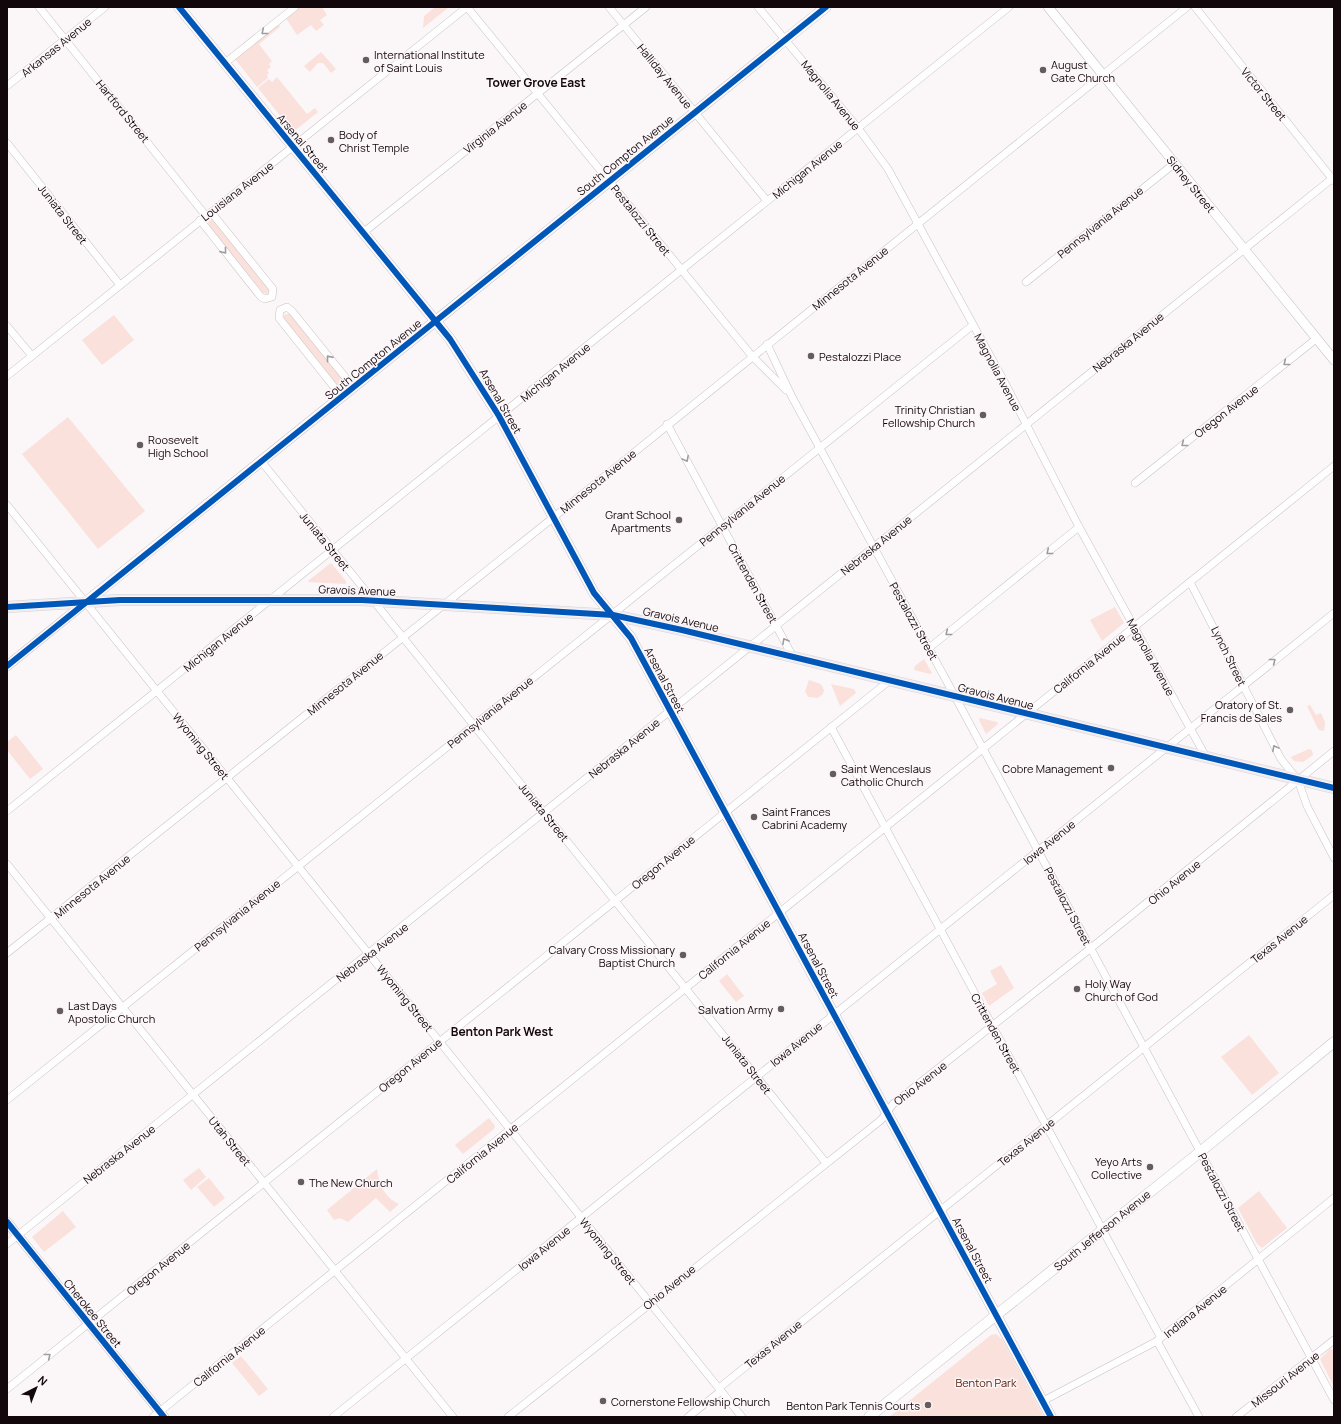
<svg xmlns="http://www.w3.org/2000/svg" width="1341" height="1424" font-family="Manrope,sans-serif">
  <rect width="100%" height="100%" fill="#fbf7f9"/>
  <g fill="#fae1db">
    <path d="M300,7H322L327,15L320,20L324,25L316,31L311,25L297,35L287,20V17Z"/>
    <path d="M435,7H449L423,28L424,16Z"/>
    <path d="M277,25L281,26L259,44L272,61L269,64L271,67L267,70L269,73L267,75L268,78L257,87L235,59Z"/>
    <path d="M321,52L336,69L331,73L323,63H318L310,72L304,66Z"/>
    <path d="M277,77L307,114L315,108L318,112L293,132L258,88L269,79L272,82Z"/>
    <path d="M212,219L270,290L267,294L263,293L209,226L208,222Z"/>
    <path d="M290,313L346,383L344,388L339,387L284,319V315Z"/>
    <path d="M114,315L134,340L102,365L82,340Z"/>
    <path d="M68,417L145,511L98,549L22,454Z"/>
    <path d="M331,563L346,581V584L308,582L309,580Z"/>
    <path d="M1115,607L1124,623L1102,641L1090,620Z"/>
    <path d="M924,659L932,673L930,674L914,670L915,666Z"/>
    <path d="M809,680L821,684L824,690L823,694L818,698L808,697L805,691Z"/>
    <path d="M831,684L854,689L856,693L840,706Z"/>
    <path d="M1310,705L1316,715L1321,713L1325,722L1324,731L1319,730L1317,727L1307,706Z"/>
    <path d="M980,718L997,722L998,724L986,734L979,720Z"/>
    <path d="M16,735L43,769L30,779L7,750V742Z"/>
    <path d="M1309,749L1312,750L1313,755L1303,762L1294,761L1291,757Z"/>
    <path d="M1001,965L1014,988L989,1006L982,993L997,984L990,971Z"/>
    <path d="M727,974L744,996L736,1002L719,981Z"/>
    <path d="M1249,1035L1279,1073L1252,1095L1221,1057Z"/>
    <path d="M489,1118L495,1126L494,1129L463,1154L455,1145Z"/>
    <path d="M199,1168L206,1177L191,1190L183,1180Z"/>
    <path d="M377,1169C379,1184 384,1197 399,1204L390,1212L376,1198L348,1222L340,1218L334,1220L327,1210Z"/>
    <path d="M209,1178L225,1198L214,1207L197,1187Z"/>
    <path d="M1259,1191L1287,1228L1262,1248L1257,1244L1238,1208Z"/>
    <path d="M63,1211L76,1227L44,1252L32,1237Z"/>
    <path d="M996,1334L1002,1339L1044,1417H889L991,1335Z"/>
    <path d="M1331,1348L1334,1352V1387L1320,1359Z"/>
    <path d="M241,1356L268,1389L259,1396L232,1363Z"/>
  </g>
  <g fill="none" stroke-linecap="round" stroke-linejoin="round">
    <g stroke="#c8c1c4" stroke-width="8">
      <g id="minor">
        <path d="M39,7L206,216"/>
        <path d="M467,7L752,356L786,390"/>
        <path d="M609,7L767,201"/>
        <path d="M758,7L858,128L888,169L1005,383L1079,527L1206,757"/>
        <path d="M1195,7L1334,181"/>
        <path d="M225,63L295,7"/>
        <path d="M7,86L105,7"/>
        <path d="M7,143L120,285"/>
        <path d="M200,220L261,297L265,299L272,297L273,289L211,212"/>
        <path d="M364,232L646,7"/>
        <path d="M1026,282L1175,163"/>
        <path d="M7,326L32,356"/>
        <path d="M767,344L792,397L945,678L1334,1400"/>
        <path d="M7,376L467,7"/>
        <path d="M342,397L279,318L280,310L287,307L292,311L354,388"/>
        <path d="M667,424L793,657"/>
        <path d="M261,461L826,1163"/>
        <path d="M1135,483L1316,339"/>
        <path d="M7,505L742,1417"/>
        <path d="M1190,582L1281,759L1298,780L1307,806L1334,858"/>
        <path d="M929,648L1079,527"/>
        <path d="M831,727L1161,1338"/>
        <path d="M7,811L1009,7"/>
        <path d="M7,864L453,1417"/>
        <path d="M7,953L554,517L1187,7"/>
        <path d="M7,1100L973,325"/>
        <path d="M7,1244L1334,177"/>
        <path d="M1157,1341L1199,1417"/>
        <path d="M719,1388L1334,895"/>
        <path d="M7,1389L889,681"/>
        <path d="M1043,1401L1157,1341L1334,1198"/>
        <path d="M153,1417L1334,466"/>
        <path d="M333,1417L1334,613"/>
        <path d="M508,1417L881,1120L893,1104L1091,948L1334,751"/>
        <path d="M688,1417L721,1391"/>
        <path d="M1236,1417L1334,1340"/>
      </g>
    </g>
    <g stroke="#c8c1c4" stroke-width="10">
      <g id="tertiary">
        <path d="M1048,7L1334,360"/>
        <path d="M7,666L86,602"/>
        <path d="M7,1222L164,1417"/>
      </g>
    </g>
    <g stroke="#c8c1c4" stroke-width="11">
      <g id="secondary">
        <path d="M179,7L450,339L499,416L594,593L631,638L1051,1417"/>
        <path d="M86,602L826,7"/>
        <path d="M869,1417L1200,1152L1334,1042"/>
      </g>
    </g>
    <g stroke="#d7d4d6" stroke-width="12">
      <path id="primary" d="M7,607L120,600H362L613,615L682,630L1334,788"/>
    </g>
    <use href="#minor" stroke="#fefefe" stroke-width="7"/>
    <use href="#tertiary" stroke="#fefefe" stroke-width="9"/>
    <use href="#secondary" stroke="#fefefe" stroke-width="10"/>
    <use href="#primary" stroke="#f0ebf0" stroke-width="11"/>
    <g stroke="#fcf6f8" stroke-width="8">
      <g id="cycleway">
        <path d="M179,7L450,339L499,416L594,593L631,638L1051,1417"/>
        <path d="M7,607L120,600H362L613,615L682,630L1334,788"/>
        <path d="M7,666L826,7"/>
        <path d="M7,1222L164,1417"/>
      </g>
    </g>
    <use href="#cycleway" stroke="#0057b8" stroke-width="6"/>
  </g>
  <defs><path id="oneway-chevron" d="M-2-3.5L2.5 0L-2 3.5" fill="none" stroke-width="1.6" stroke-linecap="round" stroke-linejoin="round"/></defs>
  <g stroke="#a09c9d">
    <use href="#oneway-chevron" transform="translate(264 32) rotate(141)"/>
    <use href="#oneway-chevron" transform="translate(224 251) rotate(51)"/>
    <use href="#oneway-chevron" transform="translate(329 358) rotate(-129)"/>
    <use href="#oneway-chevron" transform="translate(1286 363) rotate(142)"/>
    <use href="#oneway-chevron" transform="translate(1184 444) rotate(142)"/>
    <use href="#oneway-chevron" transform="translate(686 459) rotate(62)"/>
    <use href="#oneway-chevron" transform="translate(1049 552) rotate(141)"/>
    <use href="#oneway-chevron" transform="translate(948 633) rotate(141)"/>
    <use href="#oneway-chevron" transform="translate(785 641) rotate(-119)"/>
    <use href="#oneway-chevron" transform="translate(1273 661) rotate(-38)"/>
    <use href="#oneway-chevron" transform="translate(1275 748) rotate(-118)"/>
    <use href="#oneway-chevron" transform="translate(48 1356) rotate(-39)"/>
  </g>
  <g fill="#645c5f" stroke="#fcf6f8" stroke-width="1.5">
    <circle cx="366" cy="60" r="4"/>
    <circle cx="1043" cy="70" r="4"/>
    <circle cx="331" cy="140" r="4"/>
    <circle cx="811" cy="356" r="4"/>
    <circle cx="983" cy="415" r="4"/>
    <circle cx="140" cy="445" r="4"/>
    <circle cx="679" cy="520" r="4"/>
    <circle cx="1290" cy="710" r="4"/>
    <circle cx="1111" cy="768" r="4"/>
    <circle cx="833" cy="774" r="4"/>
    <circle cx="754" cy="817" r="4"/>
    <circle cx="683" cy="955" r="4"/>
    <circle cx="1077" cy="989" r="4"/>
    <circle cx="781" cy="1009" r="4"/>
    <circle cx="60" cy="1011" r="4"/>
    <circle cx="1150" cy="1167" r="4"/>
    <circle cx="301" cy="1182" r="4"/>
    <circle cx="603" cy="1401" r="4"/>
    <circle cx="928" cy="1405" r="4"/>
  </g>
  <g text-anchor="middle" dominant-baseline="central" stroke-width="3" stroke-linejoin="round" paint-order="stroke">
    <g font-size="11" fill="#12080c" stroke="#fcf6f8">
      <text transform="translate(56 47) rotate(-39)">Arkansas Avenue</text>
      <text transform="translate(665 76) rotate(51)">Halliday Avenue</text>
      <text transform="translate(1264 94) rotate(51)">Victor Street</text>
      <text transform="translate(831 95) rotate(51)">Magnolia Avenue</text>
      <text transform="translate(123 111) rotate(51)">Hartford Street</text>
      <text transform="translate(495 127) rotate(-38)">Virginia Avenue</text>
      <text transform="translate(303 143) rotate(50)">Arsenal Street</text>
      <text transform="translate(625 155) rotate(-39)">South Compton Avenue</text>
      <text transform="translate(807 169) rotate(-39)">Michigan Avenue</text>
      <text transform="translate(1191 184) rotate(51)">Sidney Street</text>
      <text transform="translate(237 191) rotate(-38)">Louisiana Avenue</text>
      <text transform="translate(63 214) rotate(52)">Juniata Street</text>
      <text transform="translate(641 220) rotate(51)">Pestalozzi Street</text>
      <text transform="translate(1100 222) rotate(-39)">Pennsylvania Avenue</text>
      <text transform="translate(850 278) rotate(-39)">Minnesota Avenue</text>
      <text transform="translate(1128 342) rotate(-39)">Nebraska Avenue</text>
      <text transform="translate(373 359) rotate(-39)">South Compton Avenue</text>
      <text transform="translate(555 372) rotate(-39)">Michigan Avenue</text>
      <text transform="translate(998 372) rotate(62)">Magnolia Avenue</text>
      <text transform="translate(501 401) rotate(60)">Arsenal Street</text>
      <text transform="translate(1226 411) rotate(-38)">Oregon Avenue</text>
      <text transform="translate(598 481) rotate(-39)">Minnesota Avenue</text>
      <text transform="translate(742 510) rotate(-39)">Pennsylvania Avenue</text>
      <text transform="translate(325 541) rotate(51)">Juniata Street</text>
      <text transform="translate(876 545) rotate(-39)">Nebraska Avenue</text>
      <text transform="translate(753 583) rotate(61)">Crittenden Street</text>
      <text transform="translate(357 590) rotate(2)">Gravois Avenue</text>
      <text transform="translate(681 619) rotate(13)">Gravois Avenue</text>
      <text transform="translate(914 621) rotate(61)">Pestalozzi Street</text>
      <text transform="translate(218 642) rotate(-39)">Michigan Avenue</text>
      <text transform="translate(1229 656) rotate(64)">Lynch Street</text>
      <text transform="translate(1151 657) rotate(61)">Magnolia Avenue</text>
      <text transform="translate(1089 663) rotate(-39)">California Avenue</text>
      <text transform="translate(665 680) rotate(62)">Arsenal Street</text>
      <text transform="translate(345 683) rotate(-39)">Minnesota Avenue</text>
      <text transform="translate(996 696) rotate(14)">Gravois Avenue</text>
      <text transform="translate(490 712) rotate(-39)">Pennsylvania Avenue</text>
      <text transform="translate(201 746) rotate(51)">Wyoming Street</text>
      <text transform="translate(624 748) rotate(-39)">Nebraska Avenue</text>
      <text transform="translate(544 812) rotate(51)">Juniata Street</text>
      <text transform="translate(1049 842) rotate(-39)">Iowa Avenue</text>
      <text transform="translate(663 862) rotate(-39)">Oregon Avenue</text>
      <text transform="translate(1174 882) rotate(-39)">Ohio Avenue</text>
      <text transform="translate(92 886) rotate(-39)">Minnesota Avenue</text>
      <text transform="translate(1068 906) rotate(62)">Pestalozzi Street</text>
      <text transform="translate(237 915) rotate(-39)">Pennsylvania Avenue</text>
      <text transform="translate(1279 939) rotate(-39)">Texas Avenue</text>
      <text transform="translate(734 949) rotate(-39)">California Avenue</text>
      <text transform="translate(372 952) rotate(-38)">Nebraska Avenue</text>
      <text transform="translate(819 965) rotate(62)">Arsenal Street</text>
      <text transform="translate(405 998) rotate(51)">Wyoming Street</text>
      <text transform="translate(996 1033) rotate(61)">Crittenden Street</text>
      <text transform="translate(796 1044) rotate(-39)">Iowa Avenue</text>
      <text transform="translate(747 1064) rotate(52)">Juniata Street</text>
      <text transform="translate(410 1065) rotate(-39)">Oregon Avenue</text>
      <text transform="translate(920 1083) rotate(-38)">Ohio Avenue</text>
      <text transform="translate(230 1141) rotate(51)">Utah Street</text>
      <text transform="translate(1026 1142) rotate(-39)">Texas Avenue</text>
      <text transform="translate(482 1153) rotate(-39)">California Avenue</text>
      <text transform="translate(119 1154) rotate(-38)">Nebraska Avenue</text>
      <text transform="translate(1222 1192) rotate(62)">Pestalozzi Street</text>
      <text transform="translate(1102 1230) rotate(-39)">South Jefferson Avenue</text>
      <text transform="translate(544 1248) rotate(-39)">Iowa Avenue</text>
      <text transform="translate(973 1250) rotate(62)">Arsenal Street</text>
      <text transform="translate(608 1251) rotate(51)">Wyoming Street</text>
      <text transform="translate(158 1268) rotate(-39)">Oregon Avenue</text>
      <text transform="translate(669 1287) rotate(-39)">Ohio Avenue</text>
      <text transform="translate(1195 1311) rotate(-39)">Indiana Avenue</text>
      <text transform="translate(93 1313) rotate(51)">Cherokee Street</text>
      <text transform="translate(773 1344) rotate(-39)">Texas Avenue</text>
      <text transform="translate(229 1356) rotate(-39)">California Avenue</text>
      <text transform="translate(1285 1379) rotate(-38)">Missouri Avenue</text>
    </g>
    <g font-size="11" fill="#12080c" stroke="#fcf6f8" text-anchor="start">
      <text x="374" y="54">International Institute<tspan x="374" dy="13">of Saint Louis</tspan></text>
      <text x="1051" y="64">August<tspan x="1051" dy="13">Gate Church</tspan></text>
      <text x="339" y="134">Body of<tspan x="339" dy="13">Christ Temple</tspan></text>
      <text x="819" y="356">Pestalozzi Place</text>
      <text x="975" y="409" text-anchor="end">Trinity Christian<tspan x="975" dy="13">Fellowship Church</tspan></text>
      <text x="148" y="439">Roosevelt<tspan x="148" dy="13">High School</tspan></text>
      <text x="671" y="514" text-anchor="end">Grant School<tspan x="671" dy="13">Apartments</tspan></text>
      <text x="1282" y="704" text-anchor="end">Oratory of St.<tspan x="1282" dy="13">Francis de Sales</tspan></text>
      <text x="841" y="768">Saint Wenceslaus<tspan x="841" dy="13">Catholic Church</tspan></text>
      <text x="1103" y="768" text-anchor="end">Cobre Management</text>
      <text x="762" y="811">Saint Frances<tspan x="762" dy="13">Cabrini Academy</tspan></text>
      <text x="675" y="949" text-anchor="end">Calvary Cross Missionary<tspan x="675" dy="13">Baptist Church</tspan></text>
      <text x="1085" y="983">Holy Way<tspan x="1085" dy="13">Church of God</tspan></text>
      <text x="68" y="1005">Last Days<tspan x="68" dy="13">Apostolic Church</tspan></text>
      <text x="773" y="1009" text-anchor="end">Salvation Army</text>
      <text x="1142" y="1161" text-anchor="end">Yeyo Arts<tspan x="1142" dy="13">Collective</tspan></text>
      <text x="309" y="1182">The New Church</text>
      <text x="611" y="1401">Cornerstone Fellowship Church</text>
      <text x="920" y="1405" text-anchor="end">Benton Park Tennis Courts</text>
    </g>
    <g font-size="11" fill="#581c07" stroke="#fcf6f8">
      <text x="986" y="1382">Benton Park</text>
    </g>
    <g font-size="12" font-weight="bold" fill="#12080c" stroke="#fcf6f8">
      <text x="536" y="82">Tower Grove East</text>
      <text x="502" y="1031">Benton Park West</text>
    </g>
  </g>
  <rect width="1341" height="1424" fill="none" stroke="#12080c" stroke-width="16"/>
  <g transform="translate(36 1388) rotate(42)" stroke="#fcf6f8" stroke-width="3" paint-order="stroke">
  <path d="M0-3L7 15L0 10L-7 15Z" fill="#12080c"/>
  <text y="-6" font-size="11" font-weight="bold" text-anchor="middle" fill="#12080c">N</text>
  </g>
</svg>
